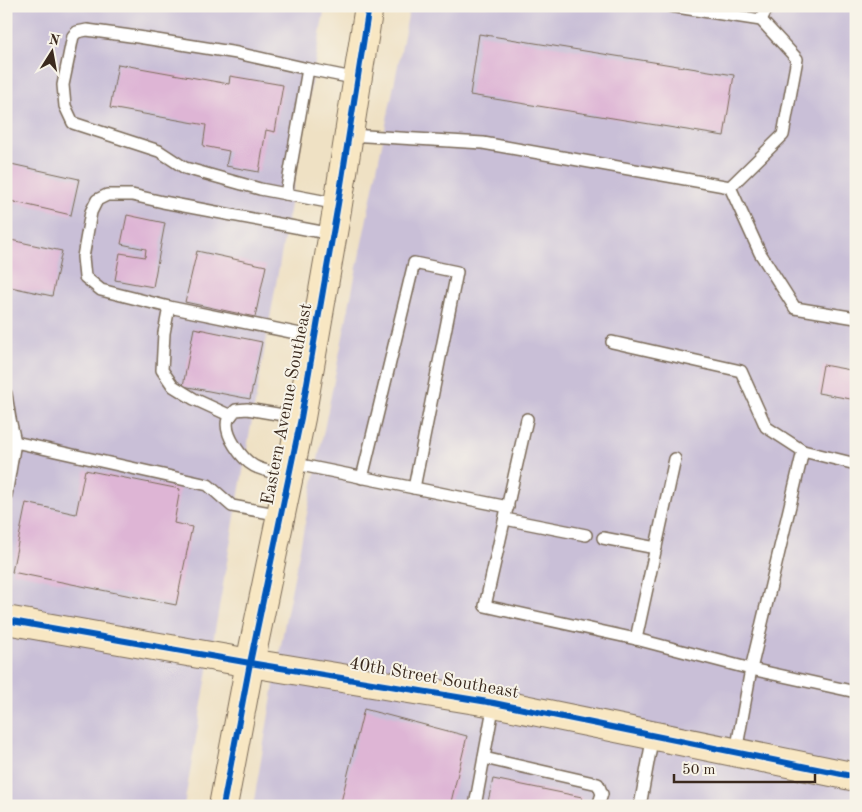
<svg xmlns="http://www.w3.org/2000/svg" width="862" height="812" font-family="'Old Standard TT',serif">
  <rect width="100%" height="100%" fill="#f7f3e8"/>
  <filter id="ink" filterUnits="userSpaceOnUse"><feTurbulence type="fractalNoise" baseFrequency=".02" numOctaves="2"/><feDisplacementMap in="SourceGraphic" scale="10" xChannelSelector="R" yChannelSelector="G"/><feConvolveMatrix kernelMatrix="1 2 1 2 8 2 1 2 1" color-interpolation-filters="sRGB"/></filter>
  <filter id="wash" filterUnits="userSpaceOnUse"><feTurbulence type="fractalNoise" baseFrequency=".0096" numOctaves="4" result="noise"/><feDisplacementMap in="SourceGraphic" scale="20" xChannelSelector="R" yChannelSelector="G"/><feGaussianBlur stdDeviation="1.12" result="paint"/><feColorMatrix in="noise" values="0 0 0 0 0 0 0 0 0 0 0 0 0 0 0 0 0 1.4 0 .05"/><feComposite in="paint" operator="in"/></filter>
  <g filter="url(#wash)">
    <rect width="100%" height="100%" fill="#efe1c4"/>
    <g fill="#c9bfd7">
      <path d="M6,6H325L184,806H6Z"/>
      <path d="M410,6H856V806H253L285,622Z"/>
    </g>
    <g id="blocks">
      <g fill="#deb5d5">
        <path d="M479,34L734,75L724,136L470,95Z"/>
        <path d="M118,64L229,84L230,76L283,85L275,132L266,130L259,172L226,166L229,151L203,146L206,125L110,108Z"/>
        <path d="M11,164L79,179L71,215L6,200V185Z"/>
        <path d="M127,215L165,223L153,287L115,280L120,253L145,257L146,249L121,244Z"/>
        <path d="M6,239L62,251L52,296L6,286Z"/>
        <path d="M197,251L266,266L255,317L185,302Z"/>
        <path d="M194,328L262,342L250,399L183,386Z"/>
        <path d="M823,365L856,371V400L818,393Z"/>
        <path d="M85,470L180,489L174,523L192,527L176,605L12,572L26,503L76,514Z"/>
        <path d="M364,709L467,736L450,806H340Z"/>
        <path d="M493,779L582,797L580,806H487Z"/>
      </g>
    </g>
  </g>
  <g filter="url(#ink)">
    <use href="#blocks" fill-opacity="0" stroke="#7a6a58" stroke-width="1"/>
    <g fill="none" stroke-linecap="round" stroke-linejoin="round">
      <g stroke="#7a6a58" stroke-width="14">
        <g id="lane">
          <path d="M761,20L768,6"/>
          <path d="M349,135L483,143L730,187L783,135L797,59L761,20L670,6"/>
          <path d="M730,187L760,253L795,308L856,318"/>
          <path d="M286,194L260,189L185,168L159,151L73,123L65,106L63,85L73,36L77,32L87,30L138,37L237,53L308,69"/>
          <path d="M338,204L286,194L308,69L358,79"/>
          <path d="M169,307L101,290L85,277L83,257L91,212L97,200L107,195H132L163,202L332,234"/>
          <path d="M612,342L741,371L766,427L803,451L751,669L856,692"/>
          <path d="M6,394L10,419L15,442"/>
          <path d="M231,416L194,399L173,386L162,370L164,333L169,307L315,337"/>
          <path d="M527,419L485,606L636,639L751,669L736,752"/>
          <path d="M803,451L856,464"/>
          <path d="M291,463L508,507"/>
          <path d="M289,477C278,473 263,471 254,466C242,459 223,434 228,419C230,416 234,412 236,410L247,409L301,418"/>
          <path d="M362,478L414,263L457,272L414,488"/>
          <path d="M6,495L15,442L208,485L232,506L281,515"/>
          <path d="M505,519L586,535"/>
          <path d="M603,538L656,548"/>
          <path d="M636,639L675,459"/>
          <path d="M484,758L598,784L602,794L598,806"/>
          <path d="M475,806L494,703"/>
          <path d="M640,806L653,735"/>
        </g>
      </g>
      <g stroke="#7a6a58" stroke-width="30">
        <g id="secondary">
          <path d="M6,620L250,663L494,703L856,777"/>
          <path d="M223,806L250,663L301,418L338,204L369,6"/>
        </g>
      </g>
      <use href="#lane" stroke="#fff" stroke-width="11"/>
      <use href="#secondary" stroke="#f8e7c3" stroke-width="28"/>
      <g stroke="#f7f3e8" stroke-width="9">
        <g id="cycleway">
          <path d="M6,620L250,663L494,703L856,777"/>
          <path d="M223,806L250,663L301,418L338,204L369,6"/>
        </g>
      </g>
      <use href="#cycleway" stroke="#0057b8" stroke-width="6"/>
    </g>
  </g>
  <g text-anchor="middle" dominant-baseline="central" stroke-width="4" stroke-linejoin="round" paint-order="stroke">
    <g font-size="18" fill="#3b2a1e" stroke="#f7f3e8">
      <text transform="translate(287 404) rotate(-79)">Eastern Avenue Southeast</text>
      <text transform="translate(434 678) rotate(10)">40th Street Southeast</text>
    </g>
  </g>
  <rect width="862" height="812" fill="none" stroke="#f7f3e8" stroke-width="25"/>
  <g transform="translate(52 52) rotate(11)" stroke="#f7f3e8" stroke-width="4" paint-order="stroke">
  <path d="M0-4L9 19L0 12L-9 19Z" fill="#3b2a1e"/>
  <text y="-8" font-size="14" font-weight="bold" text-anchor="middle" fill="#3b2a1e">N</text>
  </g>
  <path d="M674 774v8h141v-8" fill="none" stroke="#3b2a1e" stroke-width="2.5"/>
  <text x="682" y="774" font-size="15" fill="#3b2a1e" stroke="#f7f3e8" stroke-width="4" paint-order="stroke">50 m</text>
</svg>
